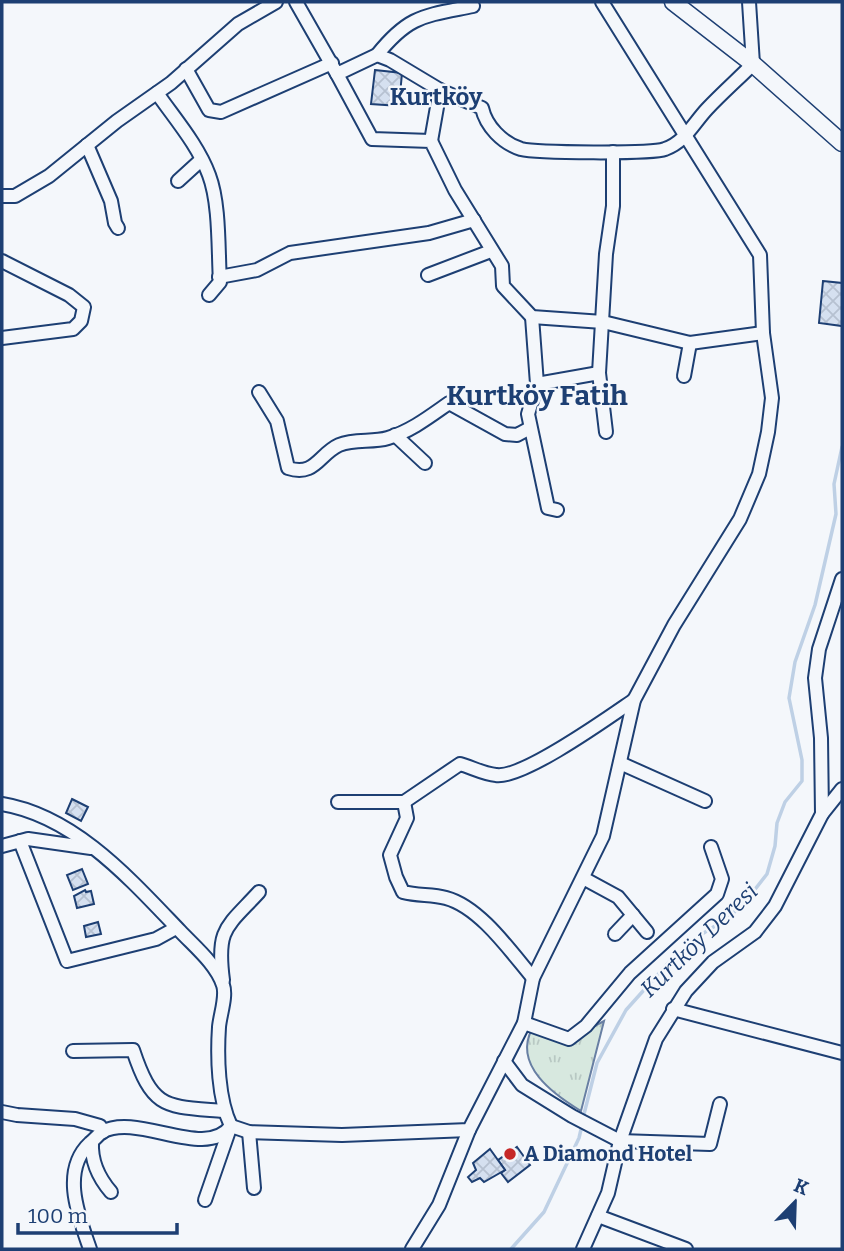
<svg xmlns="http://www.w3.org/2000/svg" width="844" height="1251" font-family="Bitter,serif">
  <defs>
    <pattern id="grass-tufts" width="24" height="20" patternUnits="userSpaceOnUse" patternTransform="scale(1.75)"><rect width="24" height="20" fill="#d7e8df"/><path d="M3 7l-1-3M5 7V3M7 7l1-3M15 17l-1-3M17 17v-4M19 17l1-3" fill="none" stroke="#b8c8c3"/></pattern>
    <pattern id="building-cross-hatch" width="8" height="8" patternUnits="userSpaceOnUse" patternTransform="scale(1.75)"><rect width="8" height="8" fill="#d5e0f0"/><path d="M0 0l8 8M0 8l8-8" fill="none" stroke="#b6c1d1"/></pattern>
  </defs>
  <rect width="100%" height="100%" fill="#f4f7fb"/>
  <path fill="url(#grass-tufts)" stroke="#687fa3" stroke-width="2" d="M604,1021L581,1111C553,1094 513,1065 532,1029L578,1035Z"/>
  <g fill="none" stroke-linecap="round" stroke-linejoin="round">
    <g stroke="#bed0e5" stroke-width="3.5">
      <path d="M583,1118L597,1063L626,1010L670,961L702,934L728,918L745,902L767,874L775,846L777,823L785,802L802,781V760L789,698L795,662L815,605L836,514L834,484L842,447"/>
      <path d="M511,1249L544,1212L579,1138L582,1125"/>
    </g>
  </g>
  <g fill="url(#building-cross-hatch)" stroke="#1d3f73" stroke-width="2">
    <path d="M375,70L402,73L399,106L371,104Z"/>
    <path d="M823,281L842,283V326L819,323Z"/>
    <path d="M72,799L88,807L81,821L66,813Z"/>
    <path d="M82,869L88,884L73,890L67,875Z"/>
    <path d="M85,890L86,892L91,891L94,904L77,908L74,896Z"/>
    <path d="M98,922L101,934L86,937L84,926Z"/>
    <path d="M517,1147L530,1165L508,1182L501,1173L505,1170L498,1160Z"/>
    <path d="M490,1149L505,1170L484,1182L480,1178L472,1182L468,1177L476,1170L473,1163Z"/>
  </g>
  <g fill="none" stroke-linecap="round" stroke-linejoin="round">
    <g stroke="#1d3f73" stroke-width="16">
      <g id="minor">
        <path d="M296,2L337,74L377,55L390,60L440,90L482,108C486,126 502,143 521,149C536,153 652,154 665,149C685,142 693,124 707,109C721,94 738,79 753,64L749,2"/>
        <path d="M377,55C409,15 424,16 473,6"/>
        <path d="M186,69L209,110L221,112L332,63"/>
        <path d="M337,74L372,139L431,141L455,190L502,266L503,286L532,317L603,322L690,343L763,333"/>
        <path d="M157,93C175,119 198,145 209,175C220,204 218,250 220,282L209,295"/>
        <path d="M431,141L440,90"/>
        <path d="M87,145L111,201L115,223L118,228"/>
        <path d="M178,181L201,160"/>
        <path d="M2,196H15L49,176L117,121L171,83L238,24L276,2"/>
        <path d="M2,261L69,295L84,307L81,321L73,329L2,338"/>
        <path d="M428,275L491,251"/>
        <path d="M219,277L257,270L290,253L429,233L474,220"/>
        <path d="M532,317L537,384L528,414L548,508L557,510"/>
        <path d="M599,373L606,254L613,206V152"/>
        <path d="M684,376L690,343"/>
        <path d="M537,384L599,373L606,432"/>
        <path d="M259,392L277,421L288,468C315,477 319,454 339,445C355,438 372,443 388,438C411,431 429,417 449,403L505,434L517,435L530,428"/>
        <path d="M395,435L425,463"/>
        <path d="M620,763L705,801"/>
        <path d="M338,802H404L460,764C471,767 484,774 496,775C523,779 609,717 634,700"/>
        <path d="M404,802L407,818L390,855L396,877L403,892C418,896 432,894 446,898C480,907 511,952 533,978"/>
        <path d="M2,804C75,816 131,880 180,931C195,947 216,964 223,985C227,996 220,1015 219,1027C217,1057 218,1099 231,1126"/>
        <path d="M822,814L842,789"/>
        <path d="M20,841L67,961L156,939L176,928"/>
        <path d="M2,846L28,839L91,848"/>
        <path d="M583,878L618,897L647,932"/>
        <path d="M615,934L633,915"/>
        <path d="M223,980C216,928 227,927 259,892"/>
        <path d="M673,1009L842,1053"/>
        <path d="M524,1023L569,1039L586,1026L630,973L717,894L722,879L711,847"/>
        <path d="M73,1051L133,1050C153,1110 165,1106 223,1111"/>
        <path d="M504,1061L522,1085L572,1116L620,1141L710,1144L720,1104"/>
        <path d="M2,1112L17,1115L75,1119L100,1126L103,1132"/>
        <path d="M231,1126L249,1132L342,1135L469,1130L524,1023L533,978L603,836L634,700L674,625L740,519L759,474L768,432L772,398L763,333L760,255L602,2"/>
        <path d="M249,1132L254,1188"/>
        <path d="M92,1142C91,1161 98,1177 111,1192"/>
        <path d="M205,1200L230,1128"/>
        <path d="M598,1216L686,1249"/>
        <path d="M90,1249C79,1217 60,1171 90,1143C94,1140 98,1135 102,1132C138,1112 205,1161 231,1126"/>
        <path d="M412,1249L439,1205L469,1130"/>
        <path d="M583,1249L608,1193L620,1141L656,1039L686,991L713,962L755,932L775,906L822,814L821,738L815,678L819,649L842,579"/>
      </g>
    </g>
    <g stroke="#1d3f73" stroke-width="19">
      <path id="major" d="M673,2L753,64L842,143"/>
    </g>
    <use href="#minor" stroke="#f4f7fb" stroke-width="12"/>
    <use href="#major" stroke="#f4f7fb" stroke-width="16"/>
  </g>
  <circle fill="#c62828" stroke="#f4f7fb" stroke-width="2.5" cx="510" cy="1154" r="7"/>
  <g text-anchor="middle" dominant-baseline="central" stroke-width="5" stroke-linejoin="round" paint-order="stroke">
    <g font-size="21" font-weight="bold" fill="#1d3f73" stroke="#f4f7fb" text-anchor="start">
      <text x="524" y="1154">A Diamond Hotel</text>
    </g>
    <g font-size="23" font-style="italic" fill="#1d3f73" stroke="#f4f7fb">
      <text transform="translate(699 940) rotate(-44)">Kurtköy Deresi</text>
    </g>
    <g font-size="24" font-weight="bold" fill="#1d3f73" stroke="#f4f7fb">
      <text x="436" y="97">Kurtköy</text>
    </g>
    <g font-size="28" font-weight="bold" fill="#1d3f73" stroke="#f4f7fb">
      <text x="537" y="395">Kurtköy Fatih</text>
    </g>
  </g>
  <rect width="844" height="1251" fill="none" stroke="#1d3f73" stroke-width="7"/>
  <g transform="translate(795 1202) rotate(23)" stroke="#f4f7fb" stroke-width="5" paint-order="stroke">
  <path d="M0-5L12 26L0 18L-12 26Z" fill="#1d3f73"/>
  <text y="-10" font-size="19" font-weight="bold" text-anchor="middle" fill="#1d3f73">K</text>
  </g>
  <path d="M18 1223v10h159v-10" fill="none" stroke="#1d3f73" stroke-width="3.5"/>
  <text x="28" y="1223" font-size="21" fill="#1d3f73" stroke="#f4f7fb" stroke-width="5" paint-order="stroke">100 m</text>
</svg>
